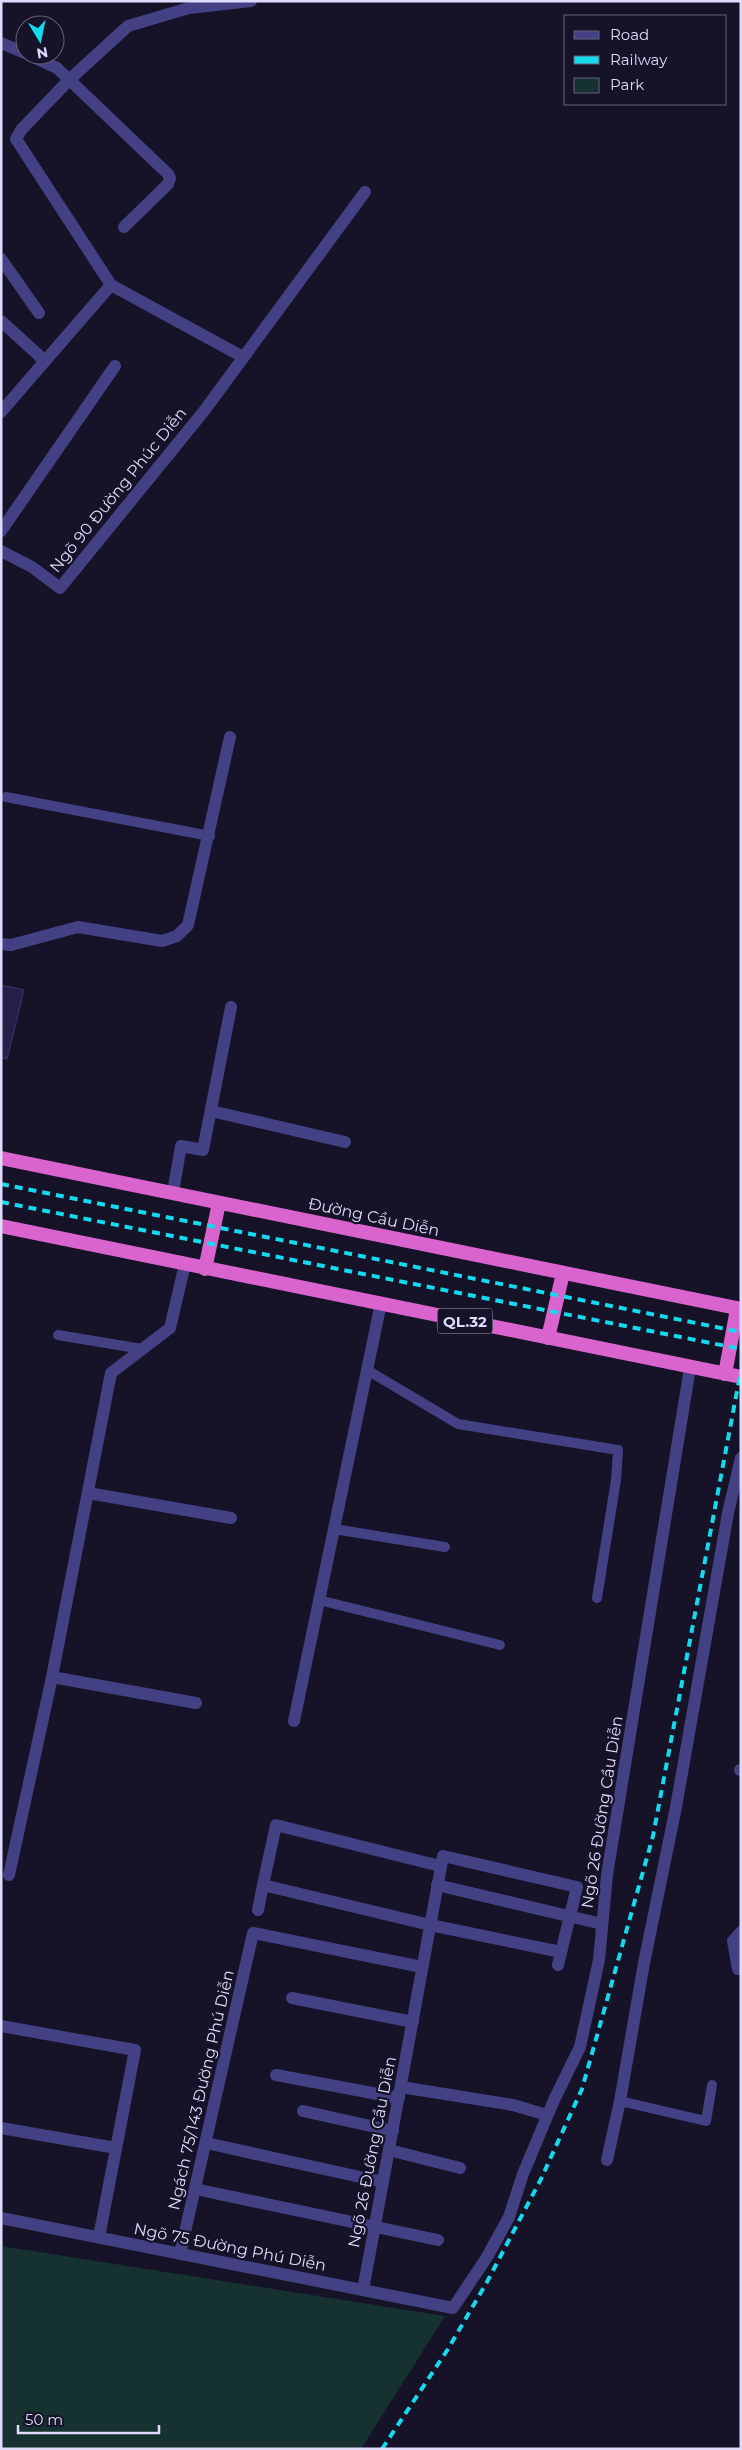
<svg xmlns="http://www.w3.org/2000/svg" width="742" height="2450" font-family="Montserrat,sans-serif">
  <rect width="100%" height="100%" fill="#161228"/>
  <path fill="#153130" d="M1,2246L445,2316L361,2449H1Z"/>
  <path fill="#271f47" stroke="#3f3372" d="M1,985L24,990L7,1059L1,1058Z"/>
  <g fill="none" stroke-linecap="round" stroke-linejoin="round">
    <g stroke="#434183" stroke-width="10">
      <path d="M6,797L210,836"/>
      <path d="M58,1335L142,1349"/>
      <path d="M367,1370L458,1424L618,1450L616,1480L597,1598"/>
      <path d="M334,1529L445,1547"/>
      <path d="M319,1600L500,1645"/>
      <path d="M620,2101L706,2121L712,2085"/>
    </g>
    <g stroke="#434183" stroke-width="12">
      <path d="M1,43L25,53"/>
      <path d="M29,55L57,68L168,174L170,178L168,184L124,227"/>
      <path d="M1,259L39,313"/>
      <path d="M1,321L45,361L111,285"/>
      <path d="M243,357L111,285L16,139L21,130L69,80L128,26L189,8L251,1"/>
      <path d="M1,412L45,361"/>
      <path d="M1,531L115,366"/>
      <path d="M1,551L32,567L60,588L204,411L365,192"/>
      <path d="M1,944L11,945L78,927L162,941L177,936L188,925L230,737"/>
      <path d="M211,1111L345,1142"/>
      <path d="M173,1192L181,1146L203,1150L231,1007"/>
      <path d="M88,1493L231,1518"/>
      <path d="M52,1677L196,1703"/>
      <path d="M294,1721L381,1303"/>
      <path d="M740,1770H741"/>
      <path d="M9,1875L52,1677L111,1373L170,1328L185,1264"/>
      <path d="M263,1885L276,1825L440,1866"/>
      <path d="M437,1885L602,1924"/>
      <path d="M258,1910L263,1885L430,1925L561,1952"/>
      <path d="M741,1932L733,1941L738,1969H741"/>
      <path d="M292,1998L413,2022"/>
      <path d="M1,2026L135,2050L99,2237"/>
      <path d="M276,2075L399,2098"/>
      <path d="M401,2087L513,2105L547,2115"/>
      <path d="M303,2111L393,2131"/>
      <path d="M1,2128L116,2148"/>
      <path d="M206,2143L383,2182"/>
      <path d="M389,2150L460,2168"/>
      <path d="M607,2160L620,2101L644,1963L676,1807L728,1513L741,1458"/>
      <path d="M195,2189L438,2240"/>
      <path d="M1,2218L453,2308L487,2257L509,2217L523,2174L554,2100L580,2047L599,1960L607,1875L690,1368"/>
      <path d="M180,2254L253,1933L422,1967"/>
      <path d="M363,2290L443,1856L577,1887L558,1965"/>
    </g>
    <g stroke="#da64ce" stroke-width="14">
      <path d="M1,1158L741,1309"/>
      <path d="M1,1226L741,1377"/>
      <path d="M205,1269L219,1203"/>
      <path d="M548,1338L563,1273"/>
      <path d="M725,1374L737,1309"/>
    </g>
    <g stroke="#15daee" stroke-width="4" stroke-dasharray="8 6" stroke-linecap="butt">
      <path d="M1,1184L741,1332"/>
      <path d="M1,1202L741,1349"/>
      <path d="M382,2449L448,2349L487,2282L541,2179L582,2089L653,1836L741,1370"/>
    </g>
  </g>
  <g text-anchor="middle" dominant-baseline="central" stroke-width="4.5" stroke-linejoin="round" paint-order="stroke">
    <rect fill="#161228" stroke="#a39fbc" stroke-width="1" x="437.5" y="1308.5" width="55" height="25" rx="4"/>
    <g font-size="15" font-weight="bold" fill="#dfdbfc">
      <text x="465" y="1321">QL.32</text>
    </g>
    <g font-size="16" fill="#dfdbfc" stroke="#161228">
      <text transform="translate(118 490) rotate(-51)">Ngõ 90 Đường Phúc Diễn</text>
      <text transform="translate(374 1217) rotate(12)">Đường Cầu Diễn</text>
      <text transform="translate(602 1812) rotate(-81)">Ngõ 26 Đường Cầu Diễn</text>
      <text transform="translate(201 2090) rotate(-77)">Ngách 75/143 Đường Phú Diễn</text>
      <text transform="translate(372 2152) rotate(-79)">Ngõ 26 Đường Cầu Diễn</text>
      <text transform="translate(230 2247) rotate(11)">Ngõ 75 Đường Phú Diễn</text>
    </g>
  </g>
  <rect width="742" height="2450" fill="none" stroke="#dfdbfc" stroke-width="5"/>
  <rect x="564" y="15" width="162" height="90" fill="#161228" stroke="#66627d"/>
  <rect x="574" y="31" width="25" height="8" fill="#434183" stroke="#66627d"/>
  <text x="610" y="40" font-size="15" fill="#dfdbfc">Road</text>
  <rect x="574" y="56" width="25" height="8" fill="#15daee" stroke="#66627d"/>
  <text x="610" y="65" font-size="15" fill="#dfdbfc">Railway</text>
  <rect x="574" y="78" width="25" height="15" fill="#153130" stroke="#66627d"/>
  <text x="610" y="90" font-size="15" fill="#dfdbfc">Park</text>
  <g transform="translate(40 40) rotate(170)"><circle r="24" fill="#161228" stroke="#66627d"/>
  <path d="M0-4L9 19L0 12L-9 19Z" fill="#15daee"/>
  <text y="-8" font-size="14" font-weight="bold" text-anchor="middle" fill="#dfdbfc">N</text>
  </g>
  <path d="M18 2425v8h141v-8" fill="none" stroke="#dfdbfc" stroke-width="2.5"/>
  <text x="25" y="2425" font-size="15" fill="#dfdbfc" stroke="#161228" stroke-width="4" paint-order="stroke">50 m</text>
</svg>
